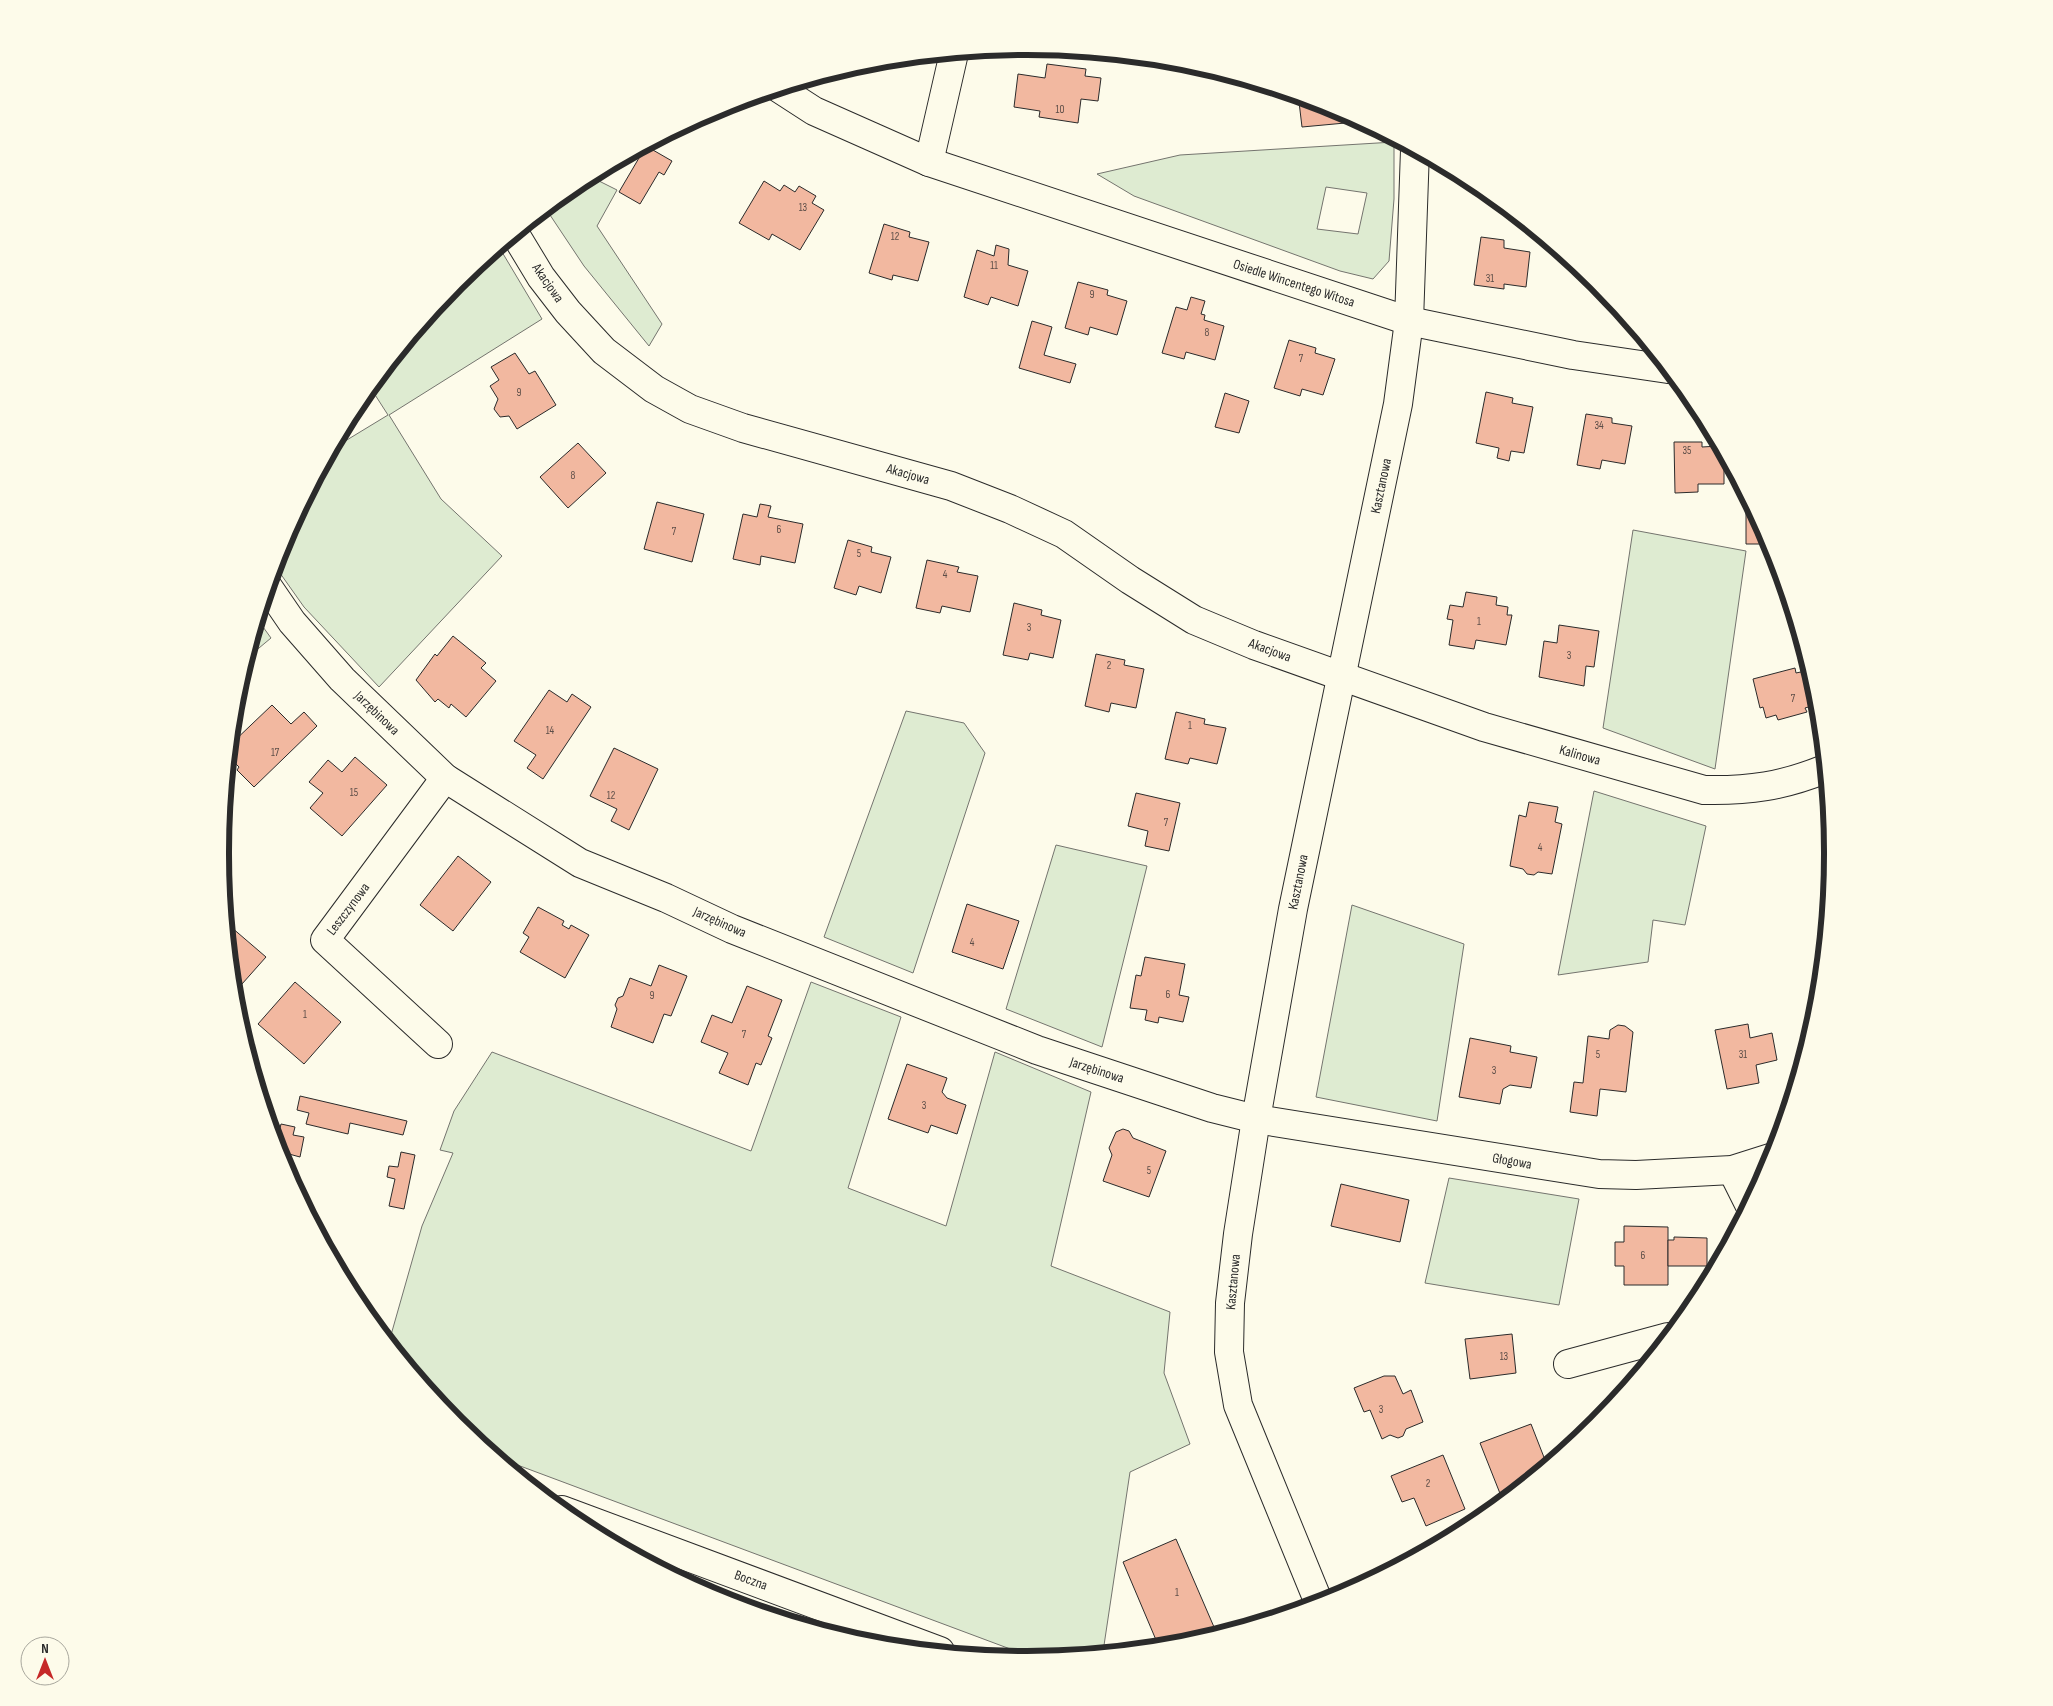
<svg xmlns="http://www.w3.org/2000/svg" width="2053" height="1706" font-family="'Sofia Sans Condensed',sans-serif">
  <rect width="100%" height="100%" fill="#fdfbea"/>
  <g fill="#deebd1" stroke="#74746e" fill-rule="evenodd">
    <path d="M1394,142V199L1389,261L1373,279L1340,271L1134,196L1097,174L1180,155ZM1326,187L1367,193L1358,234L1317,229Z"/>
    <path d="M589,176L617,190L597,226L662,324L649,346L584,266L546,209L579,182Z"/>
    <path d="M499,247L542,319L389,415L441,499L502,556L379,687L304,607L275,566L281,544L332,449L388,415L370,387L456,282Z"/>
    <path d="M1633,530L1746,551L1715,769L1603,728Z"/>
    <path d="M258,620L271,638L247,658Z"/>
    <path d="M906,711L964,723L985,753L913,973L824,937Z"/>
    <path d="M1594,791L1706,826L1685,925L1653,920L1648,962L1558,975Z"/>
    <path d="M1056,845L1147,866L1102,1047L1006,1009Z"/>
    <path d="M1352,905L1464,944L1437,1121L1316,1097Z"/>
    <path d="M811,982L901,1017L848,1188L946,1226L995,1052L1091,1092L1051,1266L1170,1312L1164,1373L1190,1444L1130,1472L1103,1652L1037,1659L496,1457L456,1423L389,1342L422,1226L453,1153L440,1150L454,1111L492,1052L751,1151Z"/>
    <path d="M1449,1178L1579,1199L1559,1305L1425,1283Z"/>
  </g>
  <g fill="#f2b8a0" stroke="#2b2b2b">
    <path d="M1047,64L1086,69L1085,76L1101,78L1098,101L1081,99L1078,123L1039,117L1040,111L1014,107L1018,74L1045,78Z"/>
    <path d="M1309,100L1335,108L1355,118L1356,122L1302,127L1299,102L1309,101Z"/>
    <path d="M646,146L672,161L664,175L659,172L640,204L619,192Z"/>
    <path d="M764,181L780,191L784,185L795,192L799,186L816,196L812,203L824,210L800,250L772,234L769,240L739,223Z"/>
    <path d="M884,224L910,232L909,237L929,242L918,281L893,275L892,280L869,273Z"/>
    <path d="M1481,237L1504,240V248L1530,252L1526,287L1504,284V289L1474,285Z"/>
    <path d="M996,245L1009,249L1008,265L1028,271L1018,306L991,297L988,305L964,297L977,250L994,256Z"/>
    <path d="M1078,282L1108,290L1107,295L1127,301L1117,335L1090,327L1088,335L1065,328Z"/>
    <path d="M1191,297L1205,301L1201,314L1205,315L1204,320L1224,326L1215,360L1186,352L1184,359L1162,353L1176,307L1187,310Z"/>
    <path d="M1032,321L1052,327L1044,355L1076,364L1070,383L1019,368Z"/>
    <path d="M1289,340L1316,348L1315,353L1335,359L1323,395L1302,389L1300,396L1274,388Z"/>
    <path d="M515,353L529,374L535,371L556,405L517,429L509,416L500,417L494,409L498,399L490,386L499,380L491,367Z"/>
    <path d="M1486,392L1513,398L1512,403L1533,407L1524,453L1511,451L1509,461L1497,458L1499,448L1476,443Z"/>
    <path d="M1225,393L1249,401L1239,433L1215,427Z"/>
    <path d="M1586,414L1612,418V423L1632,426L1625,464L1602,460L1600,469L1577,465Z"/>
    <path d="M1674,442H1702V447L1719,446L1724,454V484H1698V492L1675,493Z"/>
    <path d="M578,443L606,473L568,508L540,477Z"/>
    <path d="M657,502L704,514L692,562L644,549Z"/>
    <path d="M760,504L771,506L768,517L803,524L795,563L761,556L760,565L733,559L743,514L757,517Z"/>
    <path d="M1746,510H1753L1772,544H1746Z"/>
    <path d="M848,540L872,547L871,552L891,557L881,593L859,586L856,595L834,588Z"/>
    <path d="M927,560L959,567L957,572L978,576L970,612L942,606L940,613L916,608Z"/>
    <path d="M1466,592L1497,597L1496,605L1508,607L1507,615H1512L1506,645L1476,640L1474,649L1449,645L1453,620L1447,619L1450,605L1463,607Z"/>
    <path d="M1014,603L1042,610L1041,615L1061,620L1053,658L1030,653L1028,660L1003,655Z"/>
    <path d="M1559,625L1599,631L1594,667L1586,666L1584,686L1539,677L1544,641L1557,643Z"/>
    <path d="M453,636L486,663L481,668L496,681L466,717L451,704L449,708L438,699L435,702L416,680L435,654L437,656Z"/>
    <path d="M1096,654L1125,660L1124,665L1144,669L1136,708L1111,703L1109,712L1085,706Z"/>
    <path d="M1795,668L1796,673L1810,670L1819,704L1805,708L1807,712L1778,720L1776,715L1766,718L1763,707L1760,708L1753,679Z"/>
    <path d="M549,690L567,702L572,694L591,707L543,779L527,768L536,755L514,741Z"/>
    <path d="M272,705L291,724L304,712L317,726L254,787L237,770L239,767L229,757L230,745Z"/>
    <path d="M1176,712L1205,719L1204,724L1226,728L1217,764L1190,758L1188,764L1165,759Z"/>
    <path d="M614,748L658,769L629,830L611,821L617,809L590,796Z"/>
    <path d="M355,757L387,785L342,836L310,808L323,793L309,782L328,760L342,772Z"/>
    <path d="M1136,793L1180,803L1169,851L1145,846L1148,831L1128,826Z"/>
    <path d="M1529,802L1558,807L1555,822L1562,824L1552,874L1538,872L1534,875L1527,874L1523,869L1510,866L1519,815L1526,817Z"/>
    <path d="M458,856L491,882L453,931L420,905Z"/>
    <path d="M967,904L1019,921L1003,969L952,952Z"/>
    <path d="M538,907L564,921L562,925L569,929L571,925L589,935L565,978L520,952L529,937L523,933Z"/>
    <path d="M231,927L266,957L234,993L227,931Z"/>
    <path d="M1145,957L1185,964L1179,995L1189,997L1183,1022L1159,1017L1158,1023L1145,1020L1147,1010L1130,1008L1136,975L1141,976Z"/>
    <path d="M659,965L687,976L671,1016L664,1014L653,1043L611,1027L617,1009L615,1005L618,998L623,996L630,978L651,986Z"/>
    <path d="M295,982L341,1022L304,1064L258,1024Z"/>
    <path d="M747,986L782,1000L768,1036L772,1038L761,1065L756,1063L748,1085L719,1073L728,1053L701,1042L712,1015L732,1023Z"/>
    <path d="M1748,1024L1750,1038L1772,1033L1777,1060L1756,1065L1759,1083L1727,1089L1715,1030Z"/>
    <path d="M1618,1025L1625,1026L1633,1032L1626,1092L1600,1089L1597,1116L1570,1112L1574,1082L1583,1083L1588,1036L1609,1039L1610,1030Z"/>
    <path d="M1470,1038L1511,1046L1510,1052L1537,1057L1531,1088L1510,1085L1503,1089L1500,1104L1459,1097Z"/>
    <path d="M907,1064L947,1078L942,1092L947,1098L966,1105L957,1134L931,1125L928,1133L888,1119Z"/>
    <path d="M300,1096L407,1121L403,1135L350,1123L348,1134L306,1124L309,1113L297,1110Z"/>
    <path d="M281,1124L295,1127L293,1135L304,1137L300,1157L289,1154L285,1170L276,1144Z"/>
    <path d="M1123,1129L1129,1131L1133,1138L1166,1151L1149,1197L1103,1181L1112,1155L1109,1148L1116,1132Z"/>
    <path d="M401,1152L415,1155L404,1209L389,1206L395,1179L387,1177L389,1166L398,1167Z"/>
    <path d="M1341,1184L1409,1200L1400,1242L1331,1226Z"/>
    <path d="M1624,1226L1668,1227V1285H1624V1266H1615V1242H1624Z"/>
    <path d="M1674,1237L1707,1238V1266H1668V1240H1674Z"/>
    <path d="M1512,1334L1516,1373L1470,1379L1465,1339Z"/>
    <path d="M1384,1376H1395L1403,1394L1411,1390L1423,1422L1406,1429L1403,1436L1398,1438L1390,1435L1382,1439L1370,1410L1364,1412L1354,1388Z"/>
    <path d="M1531,1424L1547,1465L1503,1501L1480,1443Z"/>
    <path d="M1443,1455L1465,1509L1426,1526L1414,1498L1402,1502L1391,1476Z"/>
    <path d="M1176,1539L1217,1634L1184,1644L1159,1647L1123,1562Z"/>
  </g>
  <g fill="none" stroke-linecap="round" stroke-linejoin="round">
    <g stroke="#2b2b2b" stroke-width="30">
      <g id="minor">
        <path d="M780,89L814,111L929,162L1409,321L1573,355L1668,369"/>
        <path d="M929,162L954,53"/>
        <path d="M515,234L541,277L568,312L604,351L654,389L690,409L743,428L951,486L1010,509L1064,534L1130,580L1194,620L1254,645L1484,727L1704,790C1749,791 1783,786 1825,769"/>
        <path d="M268,587L292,622L342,679L445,778L580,863L666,898L732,929L1037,1050L1212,1108L1256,1119L1599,1174L1636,1175L1732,1170L1773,1157"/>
        <path d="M438,1044L325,940L445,778"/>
        <path d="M1732,1170L1749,1204"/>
        <path d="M1568,1364L1668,1337"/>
        <path d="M562,1510L940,1651"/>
        <path d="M1319,1603L1238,1405L1229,1352L1230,1303L1238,1234L1256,1119L1293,909L1398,404L1409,321L1415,150"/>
      </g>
    </g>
    <use href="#minor" stroke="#fdfbea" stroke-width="28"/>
  </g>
  <g text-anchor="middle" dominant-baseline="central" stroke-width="4" stroke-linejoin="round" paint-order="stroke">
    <g font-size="11" fill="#5d4e48">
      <text x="1060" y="109">10</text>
      <text x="803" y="207">13</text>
      <text x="895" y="236">12</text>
      <text x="994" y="265">11</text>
      <text x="1490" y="278">31</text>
      <text x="1092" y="294">9</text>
      <text x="1207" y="332">8</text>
      <text x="1301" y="358">7</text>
      <text x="519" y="392">9</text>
      <text x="1599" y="425">34</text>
      <text x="1687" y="450">35</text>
      <text x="573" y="475">8</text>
      <text x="779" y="529">6</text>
      <text x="674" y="531">7</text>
      <text x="859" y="553">5</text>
      <text x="945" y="574">4</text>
      <text x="1479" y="621">1</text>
      <text x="1029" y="627">3</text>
      <text x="1569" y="655">3</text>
      <text x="1109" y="665">2</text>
      <text x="1793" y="698">7</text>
      <text x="1190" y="725">1</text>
      <text x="550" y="730">14</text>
      <text x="275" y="752">17</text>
      <text x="354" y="792">15</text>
      <text x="611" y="795">12</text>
      <text x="1166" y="822">7</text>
      <text x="1540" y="847">4</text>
      <text x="972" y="942">4</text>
      <text x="1168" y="994">6</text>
      <text x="652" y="995">9</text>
      <text x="305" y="1014">1</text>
      <text x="744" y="1034">7</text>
      <text x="1598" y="1054">5</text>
      <text x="1743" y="1054">31</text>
      <text x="1494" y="1070">3</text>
      <text x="924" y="1105">3</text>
      <text x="1149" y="1170">5</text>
      <text x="1643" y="1255">6</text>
      <text x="1504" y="1356">13</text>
      <text x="1381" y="1409">3</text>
      <text x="1428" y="1483">2</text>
      <text x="1177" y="1592">1</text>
    </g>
    <g font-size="14" fill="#2b2b2b" stroke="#fdfbea">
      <text transform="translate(548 283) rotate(55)">Akacjowa</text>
      <text transform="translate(1294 283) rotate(18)">Osiedle Wincentego Witosa</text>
      <text transform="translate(908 474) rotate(16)">Akacjowa</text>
      <text transform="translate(1381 486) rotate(-78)">Kasztanowa</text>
      <text transform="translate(1270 650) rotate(20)">Akacjowa</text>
      <text transform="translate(377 713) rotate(44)">Jarzębinowa</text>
      <text transform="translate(1580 755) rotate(16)">Kalinowa</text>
      <text transform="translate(1298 882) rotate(-79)">Kasztanowa</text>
      <text transform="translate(348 909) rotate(-53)">Leszczynowa</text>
      <text transform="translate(720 922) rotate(24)">Jarzębinowa</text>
      <text transform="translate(1097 1070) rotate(18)">Jarzębinowa</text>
      <text transform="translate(1512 1161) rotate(10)">Głogowa</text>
      <text transform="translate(1233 1282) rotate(-85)">Kasztanowa</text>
      <text transform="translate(751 1580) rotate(20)">Boczna</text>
    </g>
  </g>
  <path d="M0 0H2053V1706H0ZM1026 55H1027A797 797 0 0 1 1824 852V854A797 797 0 0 1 1027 1651H1026A797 797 0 0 1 229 854V852A797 797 0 0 1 1026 55Z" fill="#fdfbea" fill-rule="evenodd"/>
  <path fill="none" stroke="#2b2b2b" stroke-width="6" d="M1026 55H1027A797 797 0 0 1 1824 852V854A797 797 0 0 1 1027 1651H1026A797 797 0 0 1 229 854V852A797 797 0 0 1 1026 55Z"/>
  <g transform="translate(45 1661)"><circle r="24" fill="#fdfbea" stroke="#a9a89e"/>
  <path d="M0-4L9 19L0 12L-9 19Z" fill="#c62828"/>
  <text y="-8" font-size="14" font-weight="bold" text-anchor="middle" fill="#2b2b2b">N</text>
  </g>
</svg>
